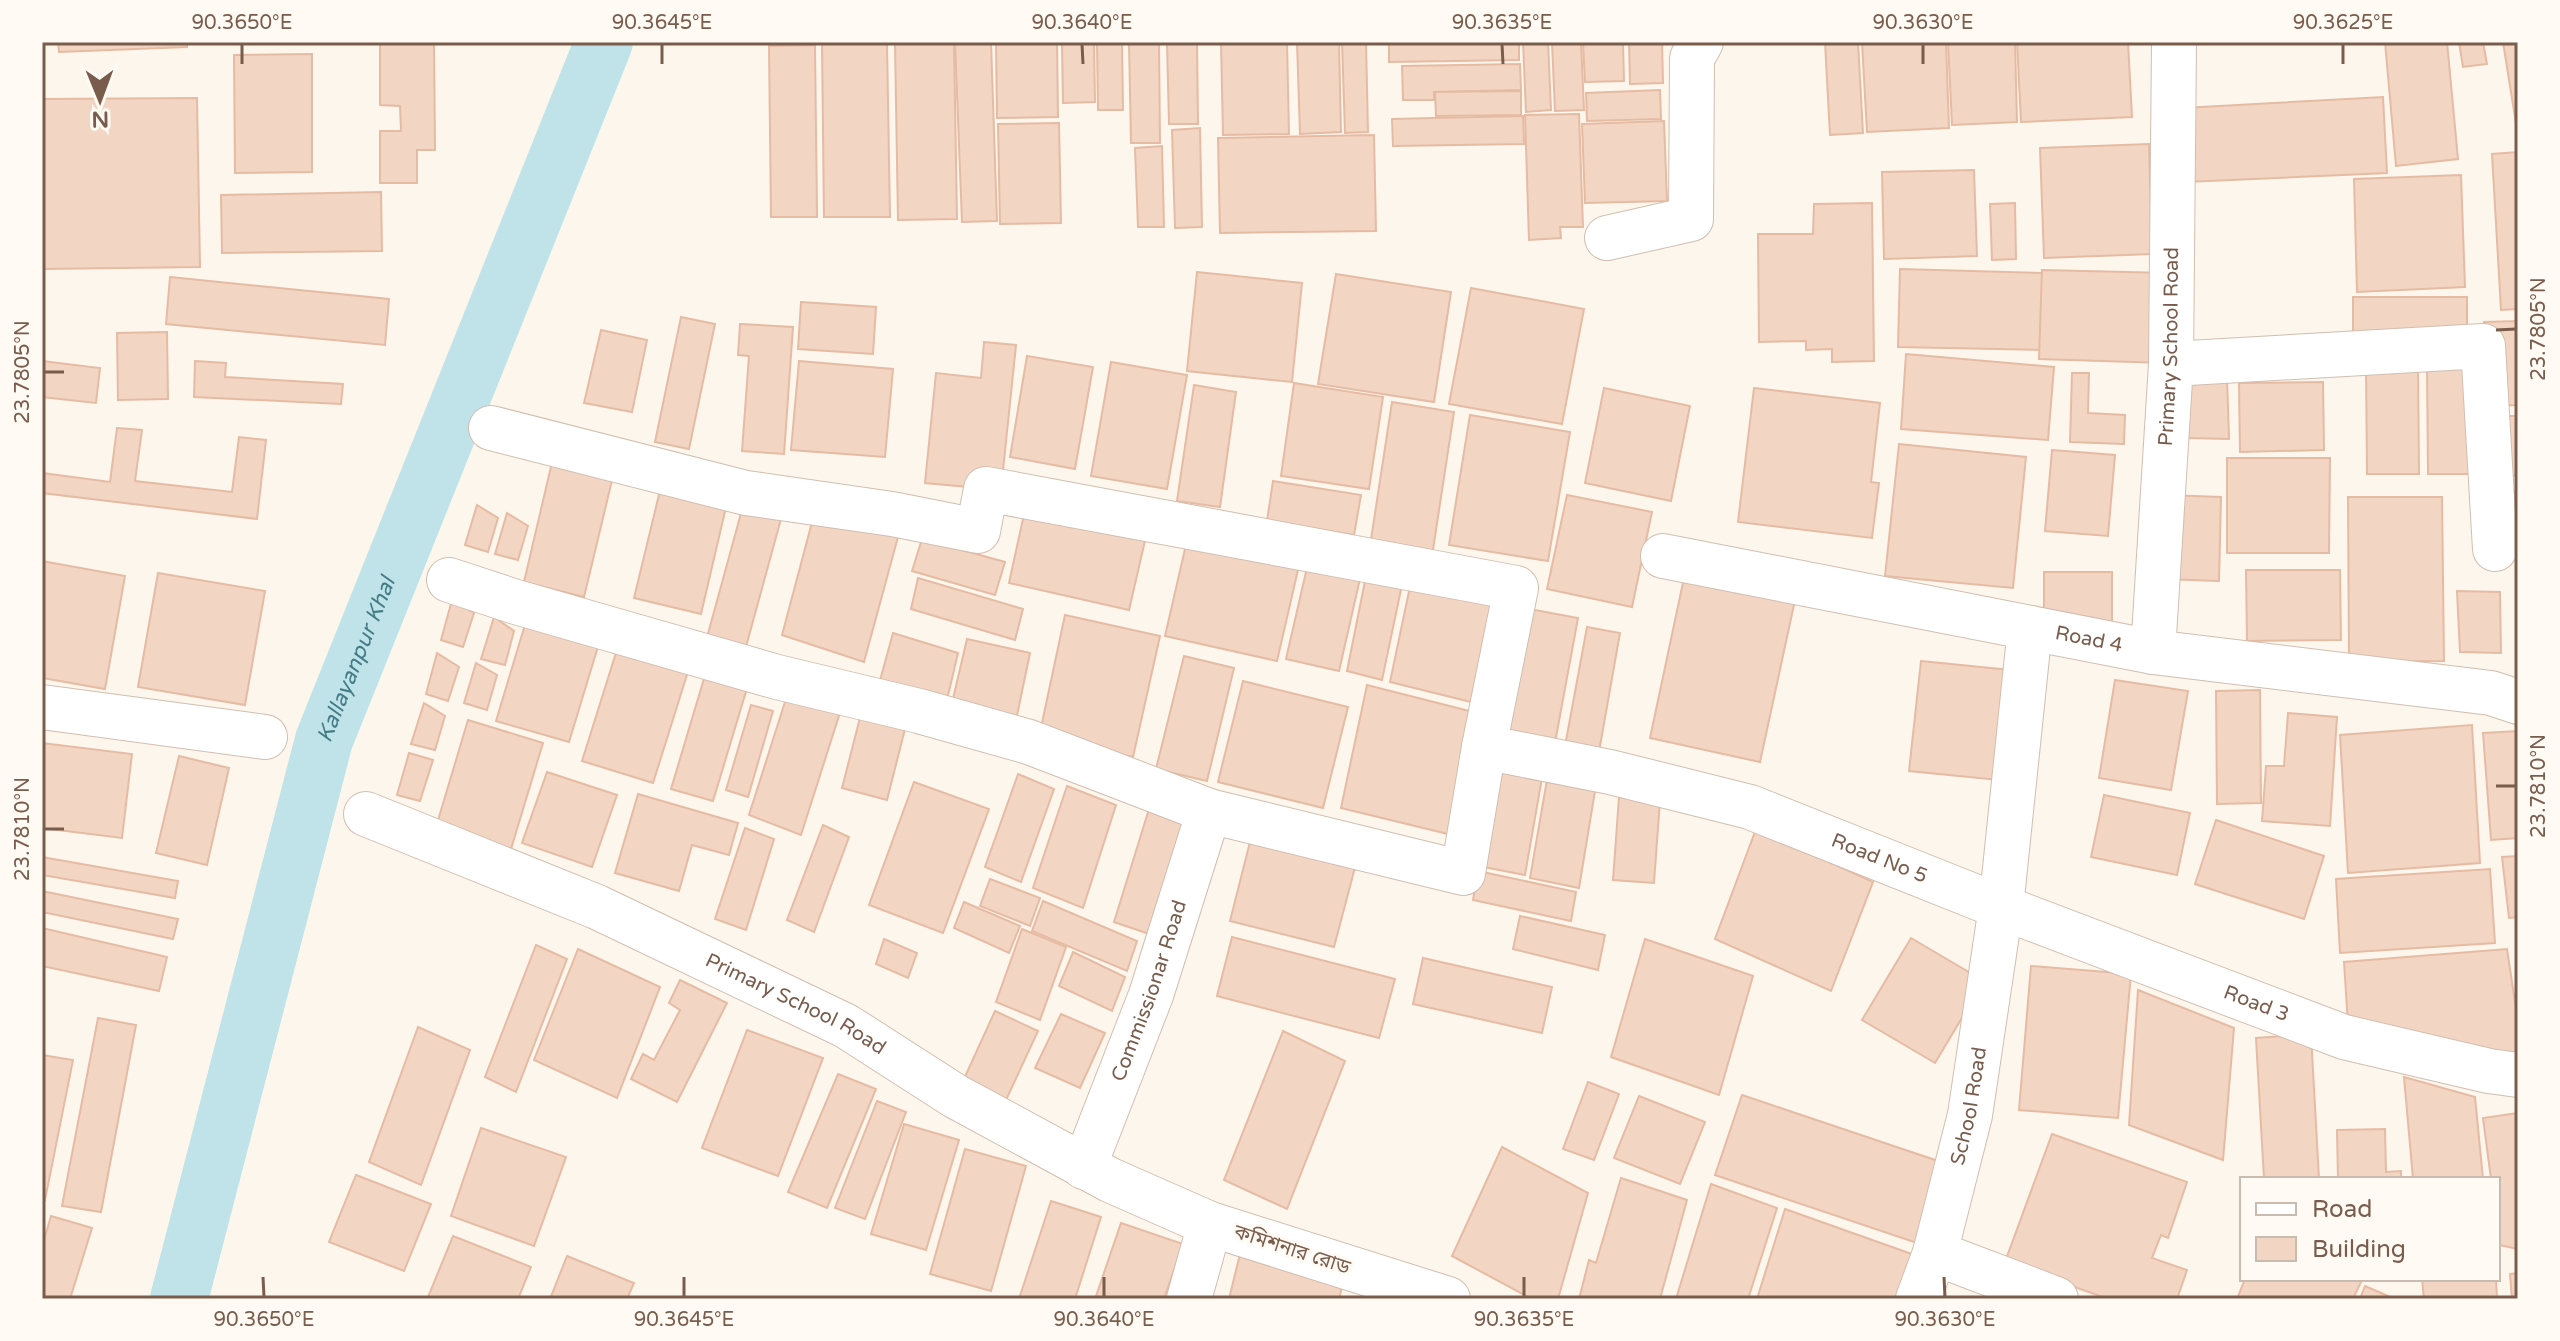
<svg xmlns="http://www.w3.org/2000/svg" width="2560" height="1341" font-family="'Varela Round','Noto Sans Bengali',sans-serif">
  <rect width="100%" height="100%" fill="#fdf6ec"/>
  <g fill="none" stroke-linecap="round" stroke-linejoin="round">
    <path stroke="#bfe3e8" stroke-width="58" id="s1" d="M179,1299L324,740L604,42"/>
  </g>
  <g fill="#f3d5c3" stroke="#e6bba3" stroke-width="2">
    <path d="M58,42H187V47L59,52Z"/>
    <path d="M380,42H434L435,150H417V183H380V131H401L400,106L380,105Z"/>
    <path d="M895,42H954L957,219L898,220Z"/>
    <path d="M955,42H991L997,221L962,222Z"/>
    <path d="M996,42H1057L1058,117L997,118Z"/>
    <path d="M1062,42H1094L1095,102L1063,103Z"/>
    <path d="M1097,42H1122L1123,110H1098Z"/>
    <path d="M1129,42H1159L1160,143H1131Z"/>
    <path d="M1167,42H1197L1198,124H1169Z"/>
    <path d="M1221,42H1287L1289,134L1223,135Z"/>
    <path d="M1297,42H1339L1341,132L1300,134Z"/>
    <path d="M1342,42H1366L1368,132L1345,133Z"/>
    <path d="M1389,42H1519V60L1389,62Z"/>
    <path d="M1523,42H1548L1551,110L1526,112Z"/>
    <path d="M1552,42H1581L1584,110L1555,111Z"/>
    <path d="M1583,42H1623L1624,81L1585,82Z"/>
    <path d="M1629,42H1662L1663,83L1630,84Z"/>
    <path d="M1825,42H1858L1863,133L1830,135Z"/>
    <path d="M1862,42H1946L1949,128L1867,132Z"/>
    <path d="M1948,42H2015L2017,122L1952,125Z"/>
    <path d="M2017,42H2128L2132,117L2021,122Z"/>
    <path d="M2385,42H2447L2458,159L2396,166Z"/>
    <path d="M2459,42H2483L2487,64L2463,67Z"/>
    <path d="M2503,42H2518V136Z"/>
    <path d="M822,44H887L890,217H824Z"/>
    <path d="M815,45L817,217H771L769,46Z"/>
    <path d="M312,54V172L235,173L234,55Z"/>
    <path d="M1520,64L1521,90L1434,92V100H1403L1402,66Z"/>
    <path d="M1660,90L1661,119L1587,121L1586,93Z"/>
    <path d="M1521,91V115L1436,116L1435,92Z"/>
    <path d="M2383,97L2387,173L2186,182L2183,108Z"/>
    <path d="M197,98L200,267L42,269V99Z"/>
    <path d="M1579,114L1583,227H1560L1561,238L1529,240L1525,115Z"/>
    <path d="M1523,116L1524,144L1393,146L1392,119Z"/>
    <path d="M1664,121L1667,201L1585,203L1582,124Z"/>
    <path d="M1059,123L1061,223L1000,224L998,124Z"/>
    <path d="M1200,128L1202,227L1175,228L1172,130Z"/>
    <path d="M1374,135L1376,231L1220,233L1218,138Z"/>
    <path d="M2149,144L2152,254L2044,258L2040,148Z"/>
    <path d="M1162,146L1164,227H1138L1135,148Z"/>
    <path d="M2518,152V309L2501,310L2492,154Z"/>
    <path d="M1974,170L1977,256L1884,259L1882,172Z"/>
    <path d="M2461,175L2465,287L2357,292L2354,179Z"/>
    <path d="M381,192L382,251L222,253L221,195Z"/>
    <path d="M1872,203L1874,361L1832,362V349L1806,350V341L1759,342L1758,234H1813L1814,204Z"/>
    <path d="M2015,203L2016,259L1992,260L1990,204Z"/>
    <path d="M1900,269L2043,273L2041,350L1898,347Z"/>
    <path d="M2042,270L2168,273L2165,363L2039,359Z"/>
    <path d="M1197,272L1302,283L1292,382L1187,371Z"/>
    <path d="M1336,274L1451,292L1434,402L1318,384Z"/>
    <path d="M170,277L389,299L385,345L166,324Z"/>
    <path d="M1471,288L1584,309L1562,424L1449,404Z"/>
    <path d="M2353,297H2467V344L2353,345Z"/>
    <path d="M801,302L876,307L873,354L798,349Z"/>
    <path d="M681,317L715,324L689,449L655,442Z"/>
    <path d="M2518,321V405L2488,406L2484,322Z"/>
    <path d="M740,324L793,327L784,454L742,451L749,356L738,355Z"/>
    <path d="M601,330L647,340L632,412L584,403Z"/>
    <path d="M167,332L168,399L118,400L117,333Z"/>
    <path d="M984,342L1016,345L1001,490L925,483L936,373L981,378Z"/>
    <path d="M1906,354L2054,367L2048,440L1901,429Z"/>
    <path d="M1027,356L1093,367L1075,469L1010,457Z"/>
    <path d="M42,361L100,368L96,403L42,397Z"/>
    <path d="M195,361L226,363L225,377L343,384L341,404L194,397Z"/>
    <path d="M799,361L893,369L885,457L791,450Z"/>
    <path d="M1111,362L1187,375L1167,489L1091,476Z"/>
    <path d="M2366,365H2418L2419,474H2367Z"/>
    <path d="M2427,365H2479L2480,474H2428Z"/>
    <path d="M2072,373H2089L2088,413L2125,415L2124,444L2070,442Z"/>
    <path d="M2227,378L2229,439L2188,438L2185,379Z"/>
    <path d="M2323,382L2324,450L2240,452L2239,383Z"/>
    <path d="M1294,383L1383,397L1369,489L1281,476Z"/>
    <path d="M1194,385L1236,392L1220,507L1177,501Z"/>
    <path d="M1604,388L1690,406L1671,501L1585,483Z"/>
    <path d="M1754,388L1880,403L1871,482L1879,483L1872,538L1738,522Z"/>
    <path d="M1392,402L1454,412L1432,556L1370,546Z"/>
    <path d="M1470,415L1570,432L1548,561L1449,545Z"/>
    <path d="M2506,416H2518V476L2509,475Z"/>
    <path d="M117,428L142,430L135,481L232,492L239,437L266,440L257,519L42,493V473L110,482Z"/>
    <path d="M1899,444L2026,457L2013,588L1885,576Z"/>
    <path d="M2052,450L2115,455L2108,536L2045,531Z"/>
    <path d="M553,458L614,472L584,597L524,582Z"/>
    <path d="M2227,458H2330L2329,553H2227Z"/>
    <path d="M664,474L730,490L701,614L634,598Z"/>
    <path d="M1273,481L1361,495L1354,535L1267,521Z"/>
    <path d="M2510,491H2518V550H2514Z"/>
    <path d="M746,495L784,508L744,654L706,641Z"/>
    <path d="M1567,495L1652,512L1632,607L1547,589Z"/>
    <path d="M2165,495L2221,497L2219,581L2162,579Z"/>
    <path d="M2348,497H2442L2444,661L2349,662Z"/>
    <path d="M477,505L498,518L488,552L465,545Z"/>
    <path d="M1026,505L1147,532L1129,610L1009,583Z"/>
    <path d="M815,511L898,537L864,662L782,635Z"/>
    <path d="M507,513L528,526L518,560L495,554Z"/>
    <path d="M1188,536L1300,561L1277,661L1165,636Z"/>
    <path d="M922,539L1005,562L995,595L912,571Z"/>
    <path d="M1309,559L1362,570L1339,671L1286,659Z"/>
    <path d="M42,561L125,576L105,689L42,678Z"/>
    <path d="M2246,570H2340L2341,640L2247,641Z"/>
    <path d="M1367,571L1403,580L1382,680L1347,671Z"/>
    <path d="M2044,572H2112V623L2044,622Z"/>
    <path d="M158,573L265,591L245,705L138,687Z"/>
    <path d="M918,578L1023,609L1015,640L911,609Z"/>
    <path d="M1684,578L1795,600L1760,762L1650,738Z"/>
    <path d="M1411,582L1492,602L1471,702L1390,682Z"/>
    <path d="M2457,591L2500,592L2501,653L2460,652Z"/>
    <path d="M452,600L474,613L463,647L441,640Z"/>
    <path d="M1524,608L1578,618L1554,748L1500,738Z"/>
    <path d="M1065,615L1160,636L1133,757L1039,737Z"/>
    <path d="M494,617L514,631L505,665L481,659Z"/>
    <path d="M527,618L600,640L569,742L496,721Z"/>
    <path d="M1587,627L1620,633L1597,763L1563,757Z"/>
    <path d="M893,633L958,653L946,704L879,684Z"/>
    <path d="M967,639L1030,653L1014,730L949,716Z"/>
    <path d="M620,640L691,662L653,783L582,761Z"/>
    <path d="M437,653L459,667L448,701L426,694Z"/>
    <path d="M1184,656L1234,668L1207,781L1156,769Z"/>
    <path d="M1921,661L2020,671L2009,781L1909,771Z"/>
    <path d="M476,663L497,675L487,710L464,703Z"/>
    <path d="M706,672L748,685L713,801L671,789Z"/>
    <path d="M2115,680L2188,691L2171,790L2099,778Z"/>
    <path d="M1243,681L1348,707L1323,808L1218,782Z"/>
    <path d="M791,683L843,703L801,835L749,815Z"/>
    <path d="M1367,685L1477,713L1452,835L1341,808Z"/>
    <path d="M2260,690L2261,803L2217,804L2216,691Z"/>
    <path d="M424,703L445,716L435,750L411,744Z"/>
    <path d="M751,705L773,711L748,797L726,790Z"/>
    <path d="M862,710L907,721L887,800L842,788Z"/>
    <path d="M2288,713L2337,717L2330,826L2262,821L2266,766H2284Z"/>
    <path d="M468,720L543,743L511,849L436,827Z"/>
    <path d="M2472,725L2480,863L2348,873L2340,735Z"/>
    <path d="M2518,731V838L2491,840L2483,733Z"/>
    <path d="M42,743L132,754L122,838L42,828Z"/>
    <path d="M409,753L433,760L420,801L397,795Z"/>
    <path d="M179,756L229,768L207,865L156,853Z"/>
    <path d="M1486,760L1543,772L1525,875L1468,864Z"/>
    <path d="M547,772L617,795L592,867L522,843Z"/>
    <path d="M1018,774L1054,789L1021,882L985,867Z"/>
    <path d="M1548,774L1596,785L1579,888L1530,878Z"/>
    <path d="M914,782L989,809L943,933L869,905Z"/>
    <path d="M1067,786L1116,805L1083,908L1033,888Z"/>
    <path d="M638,794L738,823L729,855L692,845L679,891L615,873Z"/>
    <path d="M2104,795L2190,813L2177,875L2091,857Z"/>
    <path d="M1619,797L1660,800L1654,883L1613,880Z"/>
    <path d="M1149,809L1196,826L1161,938L1114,922Z"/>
    <path d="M2216,820L2324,856L2304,919L2195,884Z"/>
    <path d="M823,825L849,837L814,932L787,920Z"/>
    <path d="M745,828L774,839L746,930L715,919Z"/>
    <path d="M1756,829L1873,882L1831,991L1715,939Z"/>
    <path d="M1253,830L1358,856L1334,947L1230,921Z"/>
    <path d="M2518,856V917L2509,918L2502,857Z"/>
    <path d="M42,857L178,881L175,898L42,875Z"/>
    <path d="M2490,869L2495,943L2340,953L2336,879Z"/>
    <path d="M1478,871L1576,892L1571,921L1473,900Z"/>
    <path d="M990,879L1040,898L1030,926L980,906Z"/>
    <path d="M42,891L178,919L173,939L42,912Z"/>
    <path d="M1043,901L1137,941L1127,971L1032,931Z"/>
    <path d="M964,902L1020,926L1009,953L954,928Z"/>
    <path d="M1520,916L1605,935L1598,970L1513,949Z"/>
    <path d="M42,928L167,957L159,991L42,966Z"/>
    <path d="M1022,929L1066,947L1040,1020L996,1002Z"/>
    <path d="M1232,937L1395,979L1379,1038L1217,996Z"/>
    <path d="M1911,938L1984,981L1935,1063L1862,1020Z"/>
    <path d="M884,939L917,953L908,978L876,964Z"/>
    <path d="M1645,939L1753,976L1719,1095L1611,1057Z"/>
    <path d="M536,945L567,959L516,1092L485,1077Z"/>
    <path d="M578,949L660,987L617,1098L534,1060Z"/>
    <path d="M2507,949L2518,1022V1053L2482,1056L2348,1025L2344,962Z"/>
    <path d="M1073,952L1125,977L1112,1011L1059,986Z"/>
    <path d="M1423,958L1552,987L1542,1033L1413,1004Z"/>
    <path d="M2031,966L2131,974L2118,1118L2019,1110Z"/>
    <path d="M680,980L727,1003L677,1102L631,1079L643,1054L654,1060L680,1010L669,1003Z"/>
    <path d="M2138,990L2234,1028L2223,1160L2129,1125Z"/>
    <path d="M995,1011L1038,1031L1006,1100L963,1081Z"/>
    <path d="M1061,1014L1105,1033L1080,1088L1035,1068Z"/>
    <path d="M98,1018L136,1025L101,1212L62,1206Z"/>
    <path d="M418,1027L470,1050L421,1185L369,1162Z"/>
    <path d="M747,1030L823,1058L778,1176L702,1148Z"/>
    <path d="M1283,1031L1345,1061L1287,1209L1224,1180Z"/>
    <path d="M2311,1034L2319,1179H2264L2256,1038Z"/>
    <path d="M42,1055L73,1060L45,1200L42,1199Z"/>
    <path d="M838,1074L876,1089L827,1208L788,1192Z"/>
    <path d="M2404,1077L2475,1097L2483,1179H2413Z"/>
    <path d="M1588,1082L1619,1094L1594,1160L1563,1149Z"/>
    <path d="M1742,1095L1950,1165L1923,1245L1715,1175Z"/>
    <path d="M1639,1096L1705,1122L1680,1184L1614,1158Z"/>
    <path d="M877,1101L906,1112L865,1219L835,1208Z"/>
    <path d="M2518,1113V1249L2499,1245L2498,1179H2491L2483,1118Z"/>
    <path d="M904,1124L959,1140L926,1250L871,1234Z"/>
    <path d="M481,1128L566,1157L534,1246L451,1216Z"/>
    <path d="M2385,1129L2386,1172L2401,1171V1179H2338L2337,1130Z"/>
    <path d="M2052,1134L2187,1182L2168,1238L2161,1235L2152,1258L2187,1270L2177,1299H2108L2005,1262Z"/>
    <path d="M1502,1147L1588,1193L1558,1299H1532L1452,1256Z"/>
    <path d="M965,1149L1026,1166L991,1291L930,1274Z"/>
    <path d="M356,1175L431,1204L404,1271L329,1242Z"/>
    <path d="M1621,1178L1687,1200L1660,1299H1579L1589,1260L1596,1263Z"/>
    <path d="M1711,1184L1777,1208L1748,1299H1676Z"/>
    <path d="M1051,1201L1101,1217L1075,1299H1019Z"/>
    <path d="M1785,1209L1920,1257L1908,1299H1757Z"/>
    <path d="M51,1216L92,1228L70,1299H42V1247Z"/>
    <path d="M1121,1223L1183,1244L1164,1299H1095Z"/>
    <path d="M453,1236L531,1267L518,1299L428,1297Z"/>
    <path d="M1240,1254L1343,1283L1339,1299H1229Z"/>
    <path d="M567,1256L634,1283L627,1299H550Z"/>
    <path d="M2518,1273V1299H2512L2510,1274Z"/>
    <path d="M2245,1279H2355L2361,1282L2353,1299H2237Z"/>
    <path d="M2422,1279H2496L2497,1299H2424Z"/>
    <path d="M2365,1286L2395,1299H2360Z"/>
  </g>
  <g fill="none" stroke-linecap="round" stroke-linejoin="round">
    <g stroke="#d1beb0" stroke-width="46">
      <g id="minor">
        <path d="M1607,238L1691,219L1692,58L1701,42"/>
        <path d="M2171,364L2483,346L2495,549"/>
        <path id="s2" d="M1663,556L2153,652L2491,693L2518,702"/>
        <path d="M449,580L516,602L777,677L919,711L1029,742L1209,811L1463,873L1484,747L1516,588L986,489L978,531L892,514L746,493L491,428"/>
        <path id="s3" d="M2153,652L2171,364L2174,42"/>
        <path d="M42,707L265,737"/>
        <path id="s4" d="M1484,747L1610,772L1750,807L2001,907L2344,1037L2489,1071L2518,1075"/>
        <path id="s5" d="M366,814L597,907L846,1026L955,1096L1110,1180L1210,1224L1448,1299"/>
        <path id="s6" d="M1084,1167L1151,995L1209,811"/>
        <path d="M1935,1253L2056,1299"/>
        <path d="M1189,1299L1210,1224"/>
        <path id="s7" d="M1918,1299L1935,1253L1970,1115L2001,907L2030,628"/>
      </g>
    </g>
    <use href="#minor" stroke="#fff" stroke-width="44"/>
  </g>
  <path fill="none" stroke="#7a5c4d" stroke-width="3" d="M242,44V64M662,44V64M1082,44L1083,64M1502,44L1503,64M1923,44V64M2343,44V64M2496,330L2516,329M44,372H64M2496,786H2516M44,829H64M263,1277L264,1297M684,1277V1297M1104,1277V1297M1524,1277V1297M1944,1277L1945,1297"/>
  <g text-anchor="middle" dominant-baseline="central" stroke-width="6" stroke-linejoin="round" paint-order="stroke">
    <g font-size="20" fill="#7a5c4d" stroke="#fffaf3">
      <text stroke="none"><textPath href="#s3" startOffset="306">Primary School Road</textPath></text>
      <text stroke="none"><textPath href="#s2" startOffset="434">Road 4</textPath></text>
      <text stroke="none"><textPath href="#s4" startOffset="412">Road No 5</textPath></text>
      <text stroke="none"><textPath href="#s6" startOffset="188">Commissionar Road</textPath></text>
      <text stroke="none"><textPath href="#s4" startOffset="816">Road 3</textPath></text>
      <text stroke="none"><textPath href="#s5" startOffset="470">Primary School Road</textPath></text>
      <text stroke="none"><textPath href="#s7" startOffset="200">School Road</textPath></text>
      <text transform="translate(1292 1250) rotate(18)">কমিশনার রোড</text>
    </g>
    <g font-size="22" font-style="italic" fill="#437c86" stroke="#fffaf3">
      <text stroke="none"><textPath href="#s1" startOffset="664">Kallayanpur Khal</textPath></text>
    </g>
  </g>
  <rect width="2560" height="1341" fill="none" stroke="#fffaf3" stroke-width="88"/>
  <rect x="2240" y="1177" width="260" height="104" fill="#fffaf3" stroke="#cabbb1" stroke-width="2"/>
  <rect x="2256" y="1203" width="40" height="12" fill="#ffffff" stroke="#cabbb1" stroke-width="2"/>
  <text x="2312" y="1217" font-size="24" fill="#7a5c4d">Road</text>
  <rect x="2256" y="1237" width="40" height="24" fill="#f3d5c3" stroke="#cabbb1" stroke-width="2"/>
  <text x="2312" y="1257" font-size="24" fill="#7a5c4d">Building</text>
  <g transform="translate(100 100) rotate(179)" stroke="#fffaf3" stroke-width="6" paint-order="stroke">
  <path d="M0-6L14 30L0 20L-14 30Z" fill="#7a5c4d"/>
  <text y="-12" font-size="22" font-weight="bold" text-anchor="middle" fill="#7a5c4d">N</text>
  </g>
  <rect x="44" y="44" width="2472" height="1253" fill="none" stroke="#7a5c4d" stroke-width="3"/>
  <g font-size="20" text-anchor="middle" fill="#7a5c4d">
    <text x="242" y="29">90.3650°E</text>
    <text x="662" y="29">90.3645°E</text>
    <text x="1082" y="29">90.3640°E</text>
    <text x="1502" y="29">90.3635°E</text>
    <text x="1923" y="29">90.3630°E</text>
    <text x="2343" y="29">90.3625°E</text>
    <text transform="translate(2538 329) rotate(-90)" y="7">23.7805°N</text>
    <text transform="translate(22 372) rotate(-90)" y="7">23.7805°N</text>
    <text transform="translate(2538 786) rotate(-90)" y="7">23.7810°N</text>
    <text transform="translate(22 829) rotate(-90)" y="7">23.7810°N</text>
    <text x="264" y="1326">90.3650°E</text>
    <text x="684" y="1326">90.3645°E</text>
    <text x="1104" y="1326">90.3640°E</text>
    <text x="1524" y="1326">90.3635°E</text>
    <text x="1945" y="1326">90.3630°E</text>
  </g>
</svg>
